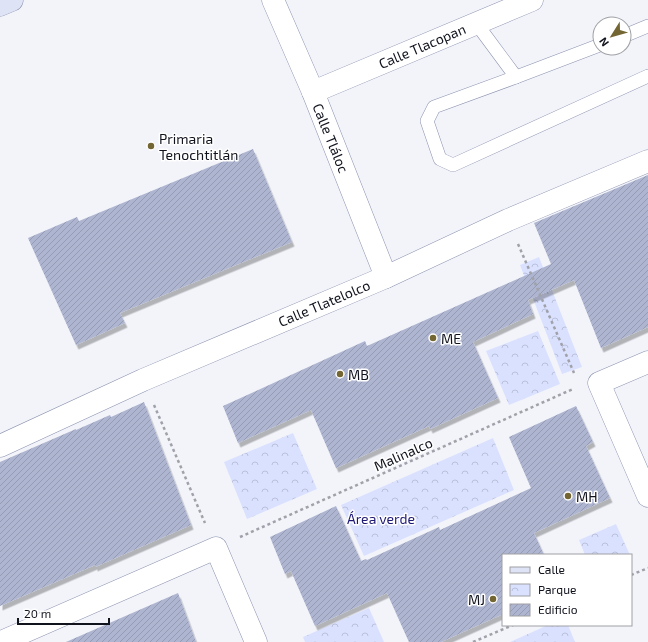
<svg xmlns="http://www.w3.org/2000/svg" width="648" height="642" font-family="'Exo 2',sans-serif">
  <defs>
    <pattern id="park-crowns" width="20" height="18" patternUnits="userSpaceOnUse"><rect width="20" height="18" fill="#dae1ff"/><path d="M2 6a3 3 0 1 1 6 0M12 15a3 3 0 1 1 6 0" fill="none" stroke="#bac0da"/></pattern>
    <pattern id="building-hatch" width="6" height="6" patternUnits="userSpaceOnUse"><rect width="6" height="6" fill="#aeb5d1"/><path d="M-1 1l2-2M0 6l6-6M5 7l2-2" fill="none" stroke="#959bb3"/></pattern>
    <filter id="shadow"><feDropShadow dx="2.5" dy="4.5" stdDeviation="0" flood-color="#0004"/></filter>
  </defs>
  <rect width="100%" height="100%" fill="#f3f4fa"/>
  <g fill="url(#park-crowns)">
    <path d="M539,257L582,367L562,374L520,265Z"/>
    <path d="M538,331L560,384L509,405L486,351Z"/>
    <path d="M293,433L317,489L247,519L224,462Z"/>
    <path d="M493,438L514,490L364,556L341,505Z"/>
    <path d="M616,524L630,555H585L579,540Z"/>
    <path d="M369,608L384,642H305L303,637Z"/>
    <path d="M548,625H568L575,642H510Z"/>
  </g>
  <g fill="url(#building-hatch)" filter="url(#shadow)">
    <path d="M253,149L292,242L120,313L125,323L76,345L28,238L77,217L79,221Z"/>
    <path d="M648,175V327L601,348L574,280L528,300L533,314L473,342L498,398L430,429L429,426L336,468L311,410L238,443L223,406L365,341L367,346L551,264L534,223Z"/>
    <path d="M144,402L191,525L95,567V565L0,606V462L76,429V430L110,415L111,417Z"/>
    <path d="M576,406L593,442L586,446L610,498L534,533L544,555H503V614L441,642H409L387,593L315,626L291,571L285,574L270,537L336,506L361,561L366,559L367,560L439,527L440,530L531,488L509,437Z"/>
    <path d="M178,593L196,642H66Z"/>
  </g>
  <g fill="none" stroke-linecap="round" stroke-linejoin="round">
    <g stroke="#8b92ae" stroke-width="14">
      <g id="lane">
        <path d="M476,23L516,77L600,45"/>
        <path d="M624,36L648,26"/>
        <path d="M516,77L434,107L427,121L440,159L453,165L648,76"/>
      </g>
    </g>
    <g stroke="#8b92ae" stroke-width="23">
      <g id="street">
        <path d="M273,0L313,92L386,277"/>
        <path d="M313,92L532,0"/>
        <path d="M648,362L599,383L648,496"/>
        <path d="M0,446L143,380L386,277L508,220L648,161"/>
        <path d="M1,642L216,548L256,642"/>
      </g>
    </g>
    <g stroke="#8b92ae" stroke-width="23">
      <path id="secondary" d="M0,5L12,0"/>
    </g>
    <g stroke="#a0a1a9" stroke-width="2.5" stroke-dasharray="3 3" stroke-linecap="butt">
      <path d="M518,244L574,373"/>
      <path d="M154,405L205,523"/>
      <path d="M240,537L573,389"/>
      <path d="M631,575L648,568"/>
      <path d="M473,642L513,625"/>
    </g>
    <use href="#lane" stroke="#fff" stroke-width="13"/>
    <use href="#street" stroke="#fff" stroke-width="22"/>
    <use href="#secondary" stroke="#dfe3f6" stroke-width="22"/>
  </g>
  <g fill="#736633" stroke="#fff" stroke-width="1.5">
    <circle cx="151" cy="146" r="4"/>
    <circle cx="433" cy="338" r="4"/>
    <circle cx="340" cy="374" r="4"/>
    <circle cx="568" cy="496" r="4"/>
    <circle cx="493" cy="599" r="4"/>
  </g>
  <g text-anchor="middle" dominant-baseline="central" stroke-width="3" stroke-linejoin="round" paint-order="stroke">
    <g font-size="14" fill="#10121c" stroke="#fff">
      <text transform="translate(422 46) rotate(-23)">Calle Tlacopan</text>
      <text transform="translate(331 138) rotate(68)">Calle Tláloc</text>
      <text transform="translate(324 303) rotate(-23)">Calle Tlatelolco</text>
      <text transform="translate(403 454) rotate(-24)">Malinalco</text>
    </g>
    <g font-size="14" fill="#10121c" stroke="#fff" text-anchor="start">
      <text x="159" y="138">Primaria<tspan x="159" dy="16">Tenochtitlán</tspan></text>
      <text x="441" y="338">ME</text>
      <text x="348" y="374">MB</text>
      <text x="576" y="496">MH</text>
      <text x="485" y="599" text-anchor="end">MJ</text>
    </g>
    <g font-size="14" fill="#1d1874" stroke="#fff">
      <text x="381" y="518">Área verde</text>
    </g>
  </g>
  <rect x="502" y="554" width="130" height="72" fill="#ffffff" stroke="#9fa0a4"/>
  <rect x="510" y="567" width="20" height="6" fill="#dfe3f6" stroke="#9fa0a4"/>
  <text x="538" y="574" font-size="12" fill="#10121c">Calle</text>
  <rect x="510" y="584" width="20" height="12" fill="url(#park-crowns)" stroke="#9fa0a4"/>
  <text x="538" y="594" font-size="12" fill="#10121c">Parque</text>
  <rect x="510" y="604" width="20" height="12" fill="url(#building-hatch)" stroke="#9fa0a4"/>
  <text x="538" y="614" font-size="12" fill="#10121c">Edificio</text>
  <g transform="translate(612 36) rotate(233)"><circle r="19" fill="#ffffff" stroke="#9fa0a4"/>
  <path d="M0-3L7 15L0 10L-7 15Z" fill="#736633"/>
  <text y="-6" font-size="11" font-weight="bold" text-anchor="middle" fill="#10121c">N</text>
  </g>
  <path d="M18 618v6h91v-6" fill="none" stroke="#10121c" stroke-width="2"/>
  <text x="24" y="618" font-size="12" fill="#10121c" stroke="#ffffff" stroke-width="3" paint-order="stroke">20 m</text>
</svg>
